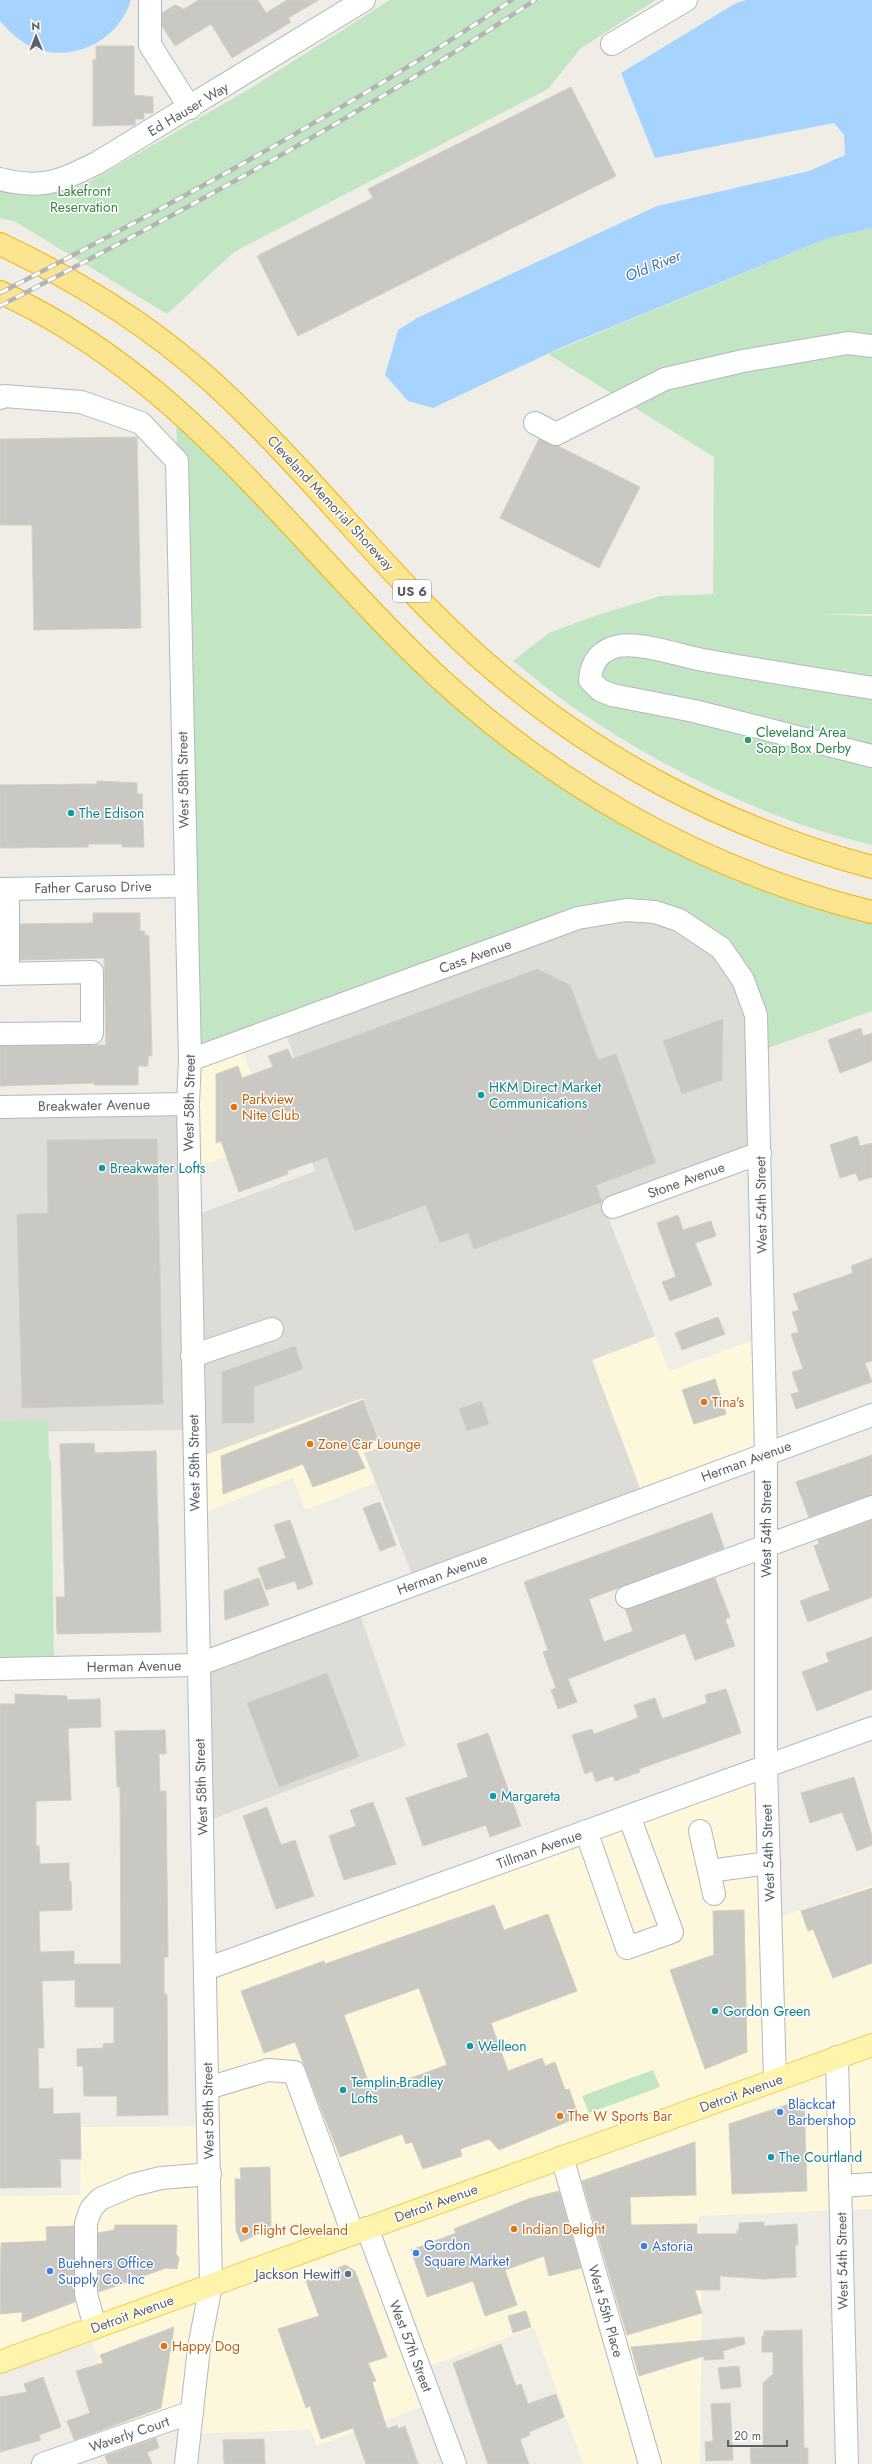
<svg xmlns="http://www.w3.org/2000/svg" width="872" height="2464" font-family="Jost,sans-serif">
  <rect width="100%" height="100%" fill="#efede5"/>
  <g fill="#fdf7dc">
    <path d="M240,1042L274,1139L189,1170L190,1060Z"/>
    <path d="M655,1336L669,1371L763,1336L766,1454L644,1499L592,1360Z"/>
    <path d="M363,1398L382,1447L364,1453L376,1483L305,1510L293,1478L195,1516L194,1459Z"/>
    <path d="M766,1766L770,1921L872,1885V2209L699,2216L702,2313L700,2464H583L534,2328L420,2369L433,2403L317,2446L310,2430L190,2434L192,2413L126,2435L87,2330L0,2362V2196L80,2195L81,2127L209,2126L206,1969Z"/>
  </g>
  <g fill="#dedcd7">
    <path d="M578,918L679,920L743,980L760,1153L605,1210L655,1336L592,1360L644,1499L416,1584L364,1453L382,1447L363,1398L194,1459L193,1430L0,1432V1107L188,1104L190,1217L315,1171L302,1133L319,1127L283,1026Z"/>
    <path d="M357,1606L406,1746L202,1823L197,1665Z"/>
  </g>
  <g fill="#c2e6c4">
    <path d="M390,0H656L581,48L548,89L234,252L167,314L14,221L0,218V191C30,202 61,192 89,182L251,88Z"/>
    <path d="M872,228V614H819L872,616V845C767,820 670,772 580,712C557,697 535,678 513,661L549,633L597,615L661,596L713,594L714,457L548,354L826,239Z"/>
    <path d="M176,407L388,628L620,811L872,912V1011L757,1052L756,1015L721,948L626,910L190,1060Z"/>
    <path d="M48,1420L49,1460H51L54,1668L0,1669V1421Z"/>
    <path d="M653,2070L660,2087L589,2113L582,2096Z"/>
  </g>
  <g fill="#a7d4fe">
    <path d="M0,0H131C119,38 79,61 39,50C23,45 11,33 0,21Z"/>
    <path d="M746,0H872V228L826,239L560,348L433,408L408,401L385,375L398,330L417,318L657,206L809,171L845,155L844,135L834,123L655,158L621,73L736,3Z"/>
  </g>
  <g fill="#cac8c2" stroke="#d4cfc3" fill-rule="evenodd">
    <path d="M199,0H258L266,13L287,0H319L288,18L291,22L232,58L211,24L175,46L162,26V13L175,5L184,9Z"/>
    <path d="M96,46H134V95L153,97V113H144V119H135V125L93,126V60H96Z"/>
    <path d="M571,87L616,176L298,336L257,256L373,198L368,189Z"/>
    <path d="M137,437L141,628L34,630L32,525H0V439Z"/>
    <path d="M539,439L558,446L640,487L599,568L500,518Z"/>
    <path d="M97,781L137,783V794H142L144,847H122V844H89L88,847L0,848V785L97,784Z"/>
    <path d="M93,913H140V931H145L144,935H149L152,1056H148V1066H138V1085H94V1083L0,1086V1046L106,1045L104,958L20,960V924L93,923Z"/>
    <path d="M537,969L570,985L598,1060L616,1054L656,1163L596,1185L602,1202L474,1249L468,1233L440,1243L426,1205L355,1231L327,1157L287,1171L288,1174L239,1192L221,1141L216,1143V1074L238,1066L242,1078L273,1067L268,1056L288,1049L292,1059Z"/>
    <path d="M723,1019L722,1080L682,1094L663,1041Z"/>
    <path d="M861,1028L863,1036L872,1033V1061L840,1073L828,1040Z"/>
    <path d="M857,1136L860,1146L872,1143V1177L859,1181L856,1173L840,1178L830,1145Z"/>
    <path d="M157,1139L163,1404L22,1408L17,1214L48,1213L47,1140Z"/>
    <path d="M678,1215L683,1230L711,1221L716,1236L695,1243L712,1285L670,1301L662,1282L676,1277L657,1223Z"/>
    <path d="M872,1258V1361L865,1363L872,1382L796,1409L791,1394L799,1392L792,1372L803,1369L791,1334L799,1332L792,1312L799,1310L793,1294L853,1273L851,1266Z"/>
    <path d="M718,1317L725,1334L682,1350L675,1333Z"/>
    <path d="M295,1346L303,1369L254,1387V1423H222V1372Z"/>
    <path d="M715,1379L726,1414L694,1424L682,1390Z"/>
    <path d="M363,1400L378,1439L356,1448L365,1468L313,1487L303,1464L223,1494L221,1456Z"/>
    <path d="M481,1401L489,1424L467,1431L459,1409Z"/>
    <path d="M94,1443L95,1453L156,1451L161,1632L57,1634L56,1597H65L60,1444Z"/>
    <path d="M872,1455V1495L809,1517L796,1482Z"/>
    <path d="M380,1502L396,1545L380,1551L363,1508Z"/>
    <path d="M712,1513L724,1548L589,1599L604,1642L633,1631L625,1609L715,1578L730,1617L725,1619L735,1646L695,1660L685,1633L568,1679L577,1702L558,1709L551,1690L556,1688L543,1652L548,1650L524,1582Z"/>
    <path d="M290,1520L313,1584L298,1590L295,1581L266,1590L258,1568L286,1558L274,1525Z"/>
    <path d="M872,1520V1597L808,1622L800,1601L830,1590L814,1546L819,1544L818,1540Z"/>
    <path d="M259,1578L269,1605L225,1620L224,1591Z"/>
    <path d="M872,1637V1689L817,1711L802,1672L829,1662L826,1653Z"/>
    <path d="M327,1673L359,1757L279,1787L247,1703Z"/>
    <path d="M726,1689L741,1733L639,1769L640,1772L615,1781L613,1776L596,1782L592,1771L585,1774L572,1735L592,1729L594,1734L638,1718L634,1705L655,1698L662,1719L707,1703L705,1695Z"/>
    <path d="M15,1694L67,1696V1700L100,1699L101,1727L68,1728L71,1800L36,1801V1846H39L40,1864L69,1863V1881H71L72,1910L39,1911L40,1952L74,1951V1964H121L120,1787H117L115,1731L165,1730L166,1754H159L160,1791H166L168,1957H164V1994H167L168,2115L117,2116V2096H84L83,2066H77V2049L103,2048V2044L114,2043V2007H75V1980L42,1981L44,2048H38L39,2089L53,2088V2114L80,2113L81,2159H60L61,2187L0,2188V1704H15Z"/>
    <path d="M488,1733L521,1826L490,1837L486,1825L423,1846L406,1798L468,1777L457,1744Z"/>
    <path d="M854,1777L872,1836V1845L857,1851L842,1812L810,1823L801,1793Z"/>
    <path d="M373,1802L396,1864L344,1880L329,1836L356,1826L350,1810Z"/>
    <path d="M267,1807L281,1845L295,1840L314,1896L276,1909L243,1816Z"/>
    <path d="M872,1888V1963L833,1978L813,1929L808,1931L801,1911Z"/>
    <path d="M494,1905L504,1930L548,1914L577,1991L491,2023L508,2071L542,2058L545,2066L555,2062L565,2090L569,2089L579,2117L499,2150L489,2139L460,2149L462,2156L423,2169L412,2142L406,2144L402,2134L340,2157L295,2042L264,2053L241,1991L324,1961L325,1964ZM419,1988L447,2065L372,2092L344,2015Z"/>
    <path d="M744,1910L747,2052L705,2069L670,1970L714,1955L713,1911Z"/>
    <path d="M804,2099L807,2191L732,2194L729,2124Z"/>
    <path d="M695,2142L696,2195L630,2197L631,2225L697,2224V2234H737V2231H739V2223L764,2222V2226L797,2224L798,2245H795L796,2277L764,2279L720,2276V2290H695L702,2313L627,2335L582,2181Z"/>
    <path d="M270,2167L271,2228L241,2242L236,2231L235,2179H241L240,2168Z"/>
    <path d="M559,2191L581,2268L549,2276L544,2256L505,2270L517,2305L485,2316L473,2281L427,2297L411,2250L456,2233L454,2229L528,2199Z"/>
    <path d="M115,2225H177L176,2254L179,2258L177,2269L166,2268L99,2292L98,2233L114,2230Z"/>
    <path d="M74,2226L75,2302L22,2322V2312L0,2314L1,2243L47,2241L46,2227Z"/>
    <path d="M345,2265L355,2271L387,2357L368,2363L376,2381L372,2382L387,2429L397,2425L398,2429L405,2426L418,2464H366L353,2428L321,2439L310,2406L306,2408L278,2329L319,2316L306,2281Z"/>
    <path d="M526,2311L531,2327L513,2333L508,2316Z"/>
    <path d="M174,2327L161,2408L74,2440L67,2421L90,2413L76,2371L103,2363L100,2355Z"/>
    <path d="M802,2330L804,2448H808V2464H751L750,2448H763V2383L773,2374V2352H762V2336H764V2331Z"/>
    <path d="M744,2337L745,2344L723,2351L724,2359L704,2360V2356L639,2376L631,2347Z"/>
    <path d="M501,2344L516,2386L521,2384L528,2404L556,2394L564,2417L529,2432L530,2435L520,2439L529,2464H488L453,2363Z"/>
    <path d="M739,2366L741,2387L721,2389L718,2368Z"/>
    <path d="M43,2377L61,2427L39,2435L41,2440L0,2452V2397L27,2392L24,2384Z"/>
    <path d="M730,2403L733,2460L706,2461L705,2442L713,2441L711,2404Z"/>
    <path d="M156,2438L159,2448L147,2452L152,2464H108L105,2456Z"/>
    <path d="M264,2439L265,2464H224L223,2440Z"/>
  </g>
  <g fill="none" stroke-linecap="round" stroke-linejoin="round">
    <g stroke="#b5b7bc" stroke-width="24">
      <g id="minor">
        <path d="M150,0V45L190,108"/>
        <path d="M612,44L686,0"/>
        <path d="M0,179C42,190 60,181 97,163L364,0"/>
        <path d="M0,398L4,396L81,402L141,423L177,461L190,1060L188,1104L211,2285L199,2348L186,2464"/>
        <path d="M535,423L556,434L665,379L743,361L848,343L872,346"/>
        <path d="M872,688C816,679 759,670 703,660C682,656 639,642 619,646C601,649 591,662 590,680L600,690L612,695L694,711L872,756"/>
        <path d="M0,889L186,886"/>
        <path d="M8,973V889"/>
        <path d="M0,974L92,972V1033L0,1034"/>
        <path d="M190,1060L578,918L626,910L655,912L679,920L721,948L743,980L756,1015L766,1454V1766L775,2080"/>
        <path d="M0,1107L188,1104"/>
        <path d="M613,1207L760,1153"/>
        <path d="M192,1356L272,1329"/>
        <path d="M627,1597L872,1507"/>
        <path d="M0,1669L197,1665L872,1415"/>
        <path d="M586,1831L627,1948L672,1932L629,1816"/>
        <path d="M700,1831L709,1871L769,1863"/>
        <path d="M709,1871L714,1894"/>
        <path d="M206,1969L872,1728"/>
        <path d="M837,2057L847,2464"/>
        <path d="M208,2088L268,2070L294,2072L353,2234"/>
        <path d="M562,2157L650,2464"/>
        <path d="M840,2186L872,2184"/>
        <path d="M367,2228L455,2464"/>
        <path d="M95,2327L86,2294V2223L91,2209L100,2199L133,2185L161,2178L210,2174"/>
        <path d="M43,2464L192,2412"/>
      </g>
    </g>
    <g stroke="#efcd5e" stroke-width="24">
      <path id="major" d="M0,2362L872,2045"/>
    </g>
    <g stroke="#f0b104" stroke-width="24">
      <g id="highway">
        <path d="M0,244C76,280 148,324 210,380C306,467 384,572 480,658C593,758 727,828 872,867"/>
        <path d="M0,292C178,374 278,520 412,652C538,777 699,870 872,912"/>
      </g>
    </g>
    <use href="#minor" stroke="#fff" stroke-width="22"/>
    <use href="#major" stroke="#fef4ab" stroke-width="22"/>
    <use href="#highway" stroke="#fbe590" stroke-width="22"/>
    <g stroke="#b4b4b5" stroke-width="4.5">
      <g id="rail">
        <path d="M0,293C175,203 349,109 512,0"/>
        <path d="M0,306C183,211 364,114 535,0"/>
      </g>
    </g>
    <use href="#rail" stroke="#fff" stroke-width="3" stroke-dasharray="9" stroke-linecap="butt"/>
  </g>
  <circle fill="#2e9e5b" stroke="#fff" stroke-width="1.5" cx="748" cy="740" r="4"/>
  <g fill="#0f9aa8" stroke="#fff" stroke-width="1.5">
    <circle cx="71" cy="813" r="4"/>
    <circle cx="481" cy="1095" r="4"/>
    <circle cx="102" cy="1168" r="4"/>
    <circle cx="493" cy="1796" r="4"/>
    <circle cx="715" cy="2011" r="4"/>
    <circle cx="470" cy="2046" r="4"/>
    <circle cx="343" cy="2090" r="4"/>
    <circle cx="771" cy="2157" r="4"/>
  </g>
  <g fill="#e8710a" stroke="#fff" stroke-width="1.5">
    <circle cx="234" cy="1107" r="4"/>
    <circle cx="704" cy="1402" r="4"/>
    <circle cx="310" cy="1444" r="4"/>
    <circle cx="560" cy="2116" r="4"/>
    <circle cx="514" cy="2229" r="4"/>
    <circle cx="245" cy="2230" r="4"/>
    <circle cx="164" cy="2346" r="4"/>
  </g>
  <g fill="#3f7fe0" stroke="#fff" stroke-width="1.5">
    <circle cx="780" cy="2112" r="4"/>
    <circle cx="644" cy="2246" r="4"/>
    <circle cx="416" cy="2253" r="4"/>
    <circle cx="50" cy="2271" r="4"/>
  </g>
  <circle fill="#5c6f8a" stroke="#fff" stroke-width="1.5" cx="348" cy="2274" r="4"/>
  <g text-anchor="middle" dominant-baseline="central" stroke-width="3" stroke-linejoin="round" paint-order="stroke">
    <rect fill="#fff" stroke="#8e9093" stroke-width="1" x="393" y="580" width="38" height="22" rx="3"/>
    <g font-size="13" font-weight="bold" fill="#5d6065">
      <text x="412" y="591">US 6</text>
    </g>
    <g font-size="14" fill="#5d6065" stroke="#fff">
      <text transform="translate(188 109) rotate(-31)">Ed Hauser Way</text>
      <text transform="translate(331 503) rotate(47)">Cleveland Memorial Shoreway</text>
      <text transform="translate(183 780) rotate(-91)">West 58th Street</text>
      <text transform="translate(93 887) rotate(-1)">Father Caruso Drive</text>
      <text transform="translate(475 956) rotate(-20)">Cass Avenue</text>
      <text transform="translate(189 1103) rotate(-89)">West 58th Street</text>
      <text transform="translate(94 1105) rotate(-1)">Breakwater Avenue</text>
      <text transform="translate(686 1180) rotate(-20)">Stone Avenue</text>
      <text transform="translate(761 1205) rotate(-91)">West 54th Street</text>
      <text transform="translate(746 1461) rotate(-20)">Herman Avenue</text>
      <text transform="translate(194 1463) rotate(-91)">West 58th Street</text>
      <text transform="translate(766 1529) rotate(-90)">West 54th Street</text>
      <text transform="translate(442 1574) rotate(-20)">Herman Avenue</text>
      <text transform="translate(134 1666) rotate(-1)">Herman Avenue</text>
      <text transform="translate(201 1787) rotate(-92)">West 58th Street</text>
      <text transform="translate(539 1849) rotate(-20)">Tillman Avenue</text>
      <text transform="translate(768 1853) rotate(-92)">West 54th Street</text>
      <text transform="translate(741 2093) rotate(-20)">Detroit Avenue</text>
      <text transform="translate(208 2111) rotate(-91)">West 58th Street</text>
      <text transform="translate(436 2203) rotate(-20)">Detroit Avenue</text>
      <text transform="translate(842 2261) rotate(-91)">West 54th Street</text>
      <text transform="translate(606 2311) rotate(74)">West 55th Place</text>
      <text transform="translate(132 2314) rotate(-20)">Detroit Avenue</text>
      <text transform="translate(411 2346) rotate(69)">West 57th Street</text>
      <text transform="translate(129 2434) rotate(-19)">Waverly Court</text>
    </g>
    <g font-size="14" fill="#36833d" stroke="#fff">
      <text x="84" y="191">Lakefront<tspan x="84" dy="16">Reservation</tspan></text>
    </g>
    <g font-size="14" fill="#27864d" stroke="#fff" text-anchor="start">
      <text x="756" y="732">Cleveland Area<tspan x="756" dy="16">Soap Box Derby</tspan></text>
    </g>
    <g font-size="14" fill="#0d838f" stroke="#fff" text-anchor="start">
      <text x="79" y="813">The Edison</text>
      <text x="489" y="1087">HKM Direct Market<tspan x="489" dy="16">Communications</tspan></text>
      <text x="110" y="1168">Breakwater Lofts</text>
      <text x="501" y="1796">Margareta</text>
      <text x="723" y="2011">Gordon Green</text>
      <text x="478" y="2046">Welleon</text>
      <text x="351" y="2082">Templin-Bradley<tspan x="351" dy="16">Lofts</tspan></text>
      <text x="779" y="2157">The Courtland</text>
    </g>
    <g font-size="14" fill="#c56008" stroke="#fff" text-anchor="start">
      <text x="242" y="1099">Parkview<tspan x="242" dy="16">Nite Club</tspan></text>
      <text x="712" y="1402">Tina's</text>
      <text x="318" y="1444">Zone Car Lounge</text>
      <text x="568" y="2116">The W Sports Bar</text>
      <text x="522" y="2229">Indian Delight</text>
      <text x="253" y="2230">Flight Cleveland</text>
      <text x="172" y="2346">Happy Dog</text>
    </g>
    <g font-size="14" fill="#366cbe" stroke="#fff" text-anchor="start">
      <text x="788" y="2104">Blackcat<tspan x="788" dy="16">Barbershop</tspan></text>
      <text x="424" y="2245">Gordon<tspan x="424" dy="16">Square Market</tspan></text>
      <text x="652" y="2246">Astoria</text>
      <text x="58" y="2263">Buehners Office<tspan x="58" dy="16">Supply Co. Inc</tspan></text>
    </g>
    <g font-size="14" fill="#4e5e75" stroke="#fff" text-anchor="end">
      <text x="340" y="2274">Jackson Hewitt</text>
    </g>
    <g font-size="15" font-style="italic" fill="#4273b0" stroke="#fff">
      <text transform="translate(653 266) rotate(-22)">Old River</text>
    </g>
  </g>
  <g transform="translate(36 36) rotate(359)" stroke="#ffffff" stroke-width="3" paint-order="stroke">
  <path d="M0-3L7 15L0 10L-7 15Z" fill="#5d6065"/>
  <text y="-6" font-size="11" font-weight="bold" text-anchor="middle" fill="#5d6065">N</text>
  </g>
  <path d="M728 2440v6h59v-6" fill="none" stroke="#5d6065" stroke-width="2"/>
  <text x="734" y="2440" font-size="12" fill="#5d6065" stroke="#ffffff" stroke-width="3" paint-order="stroke">20 m</text>
</svg>
